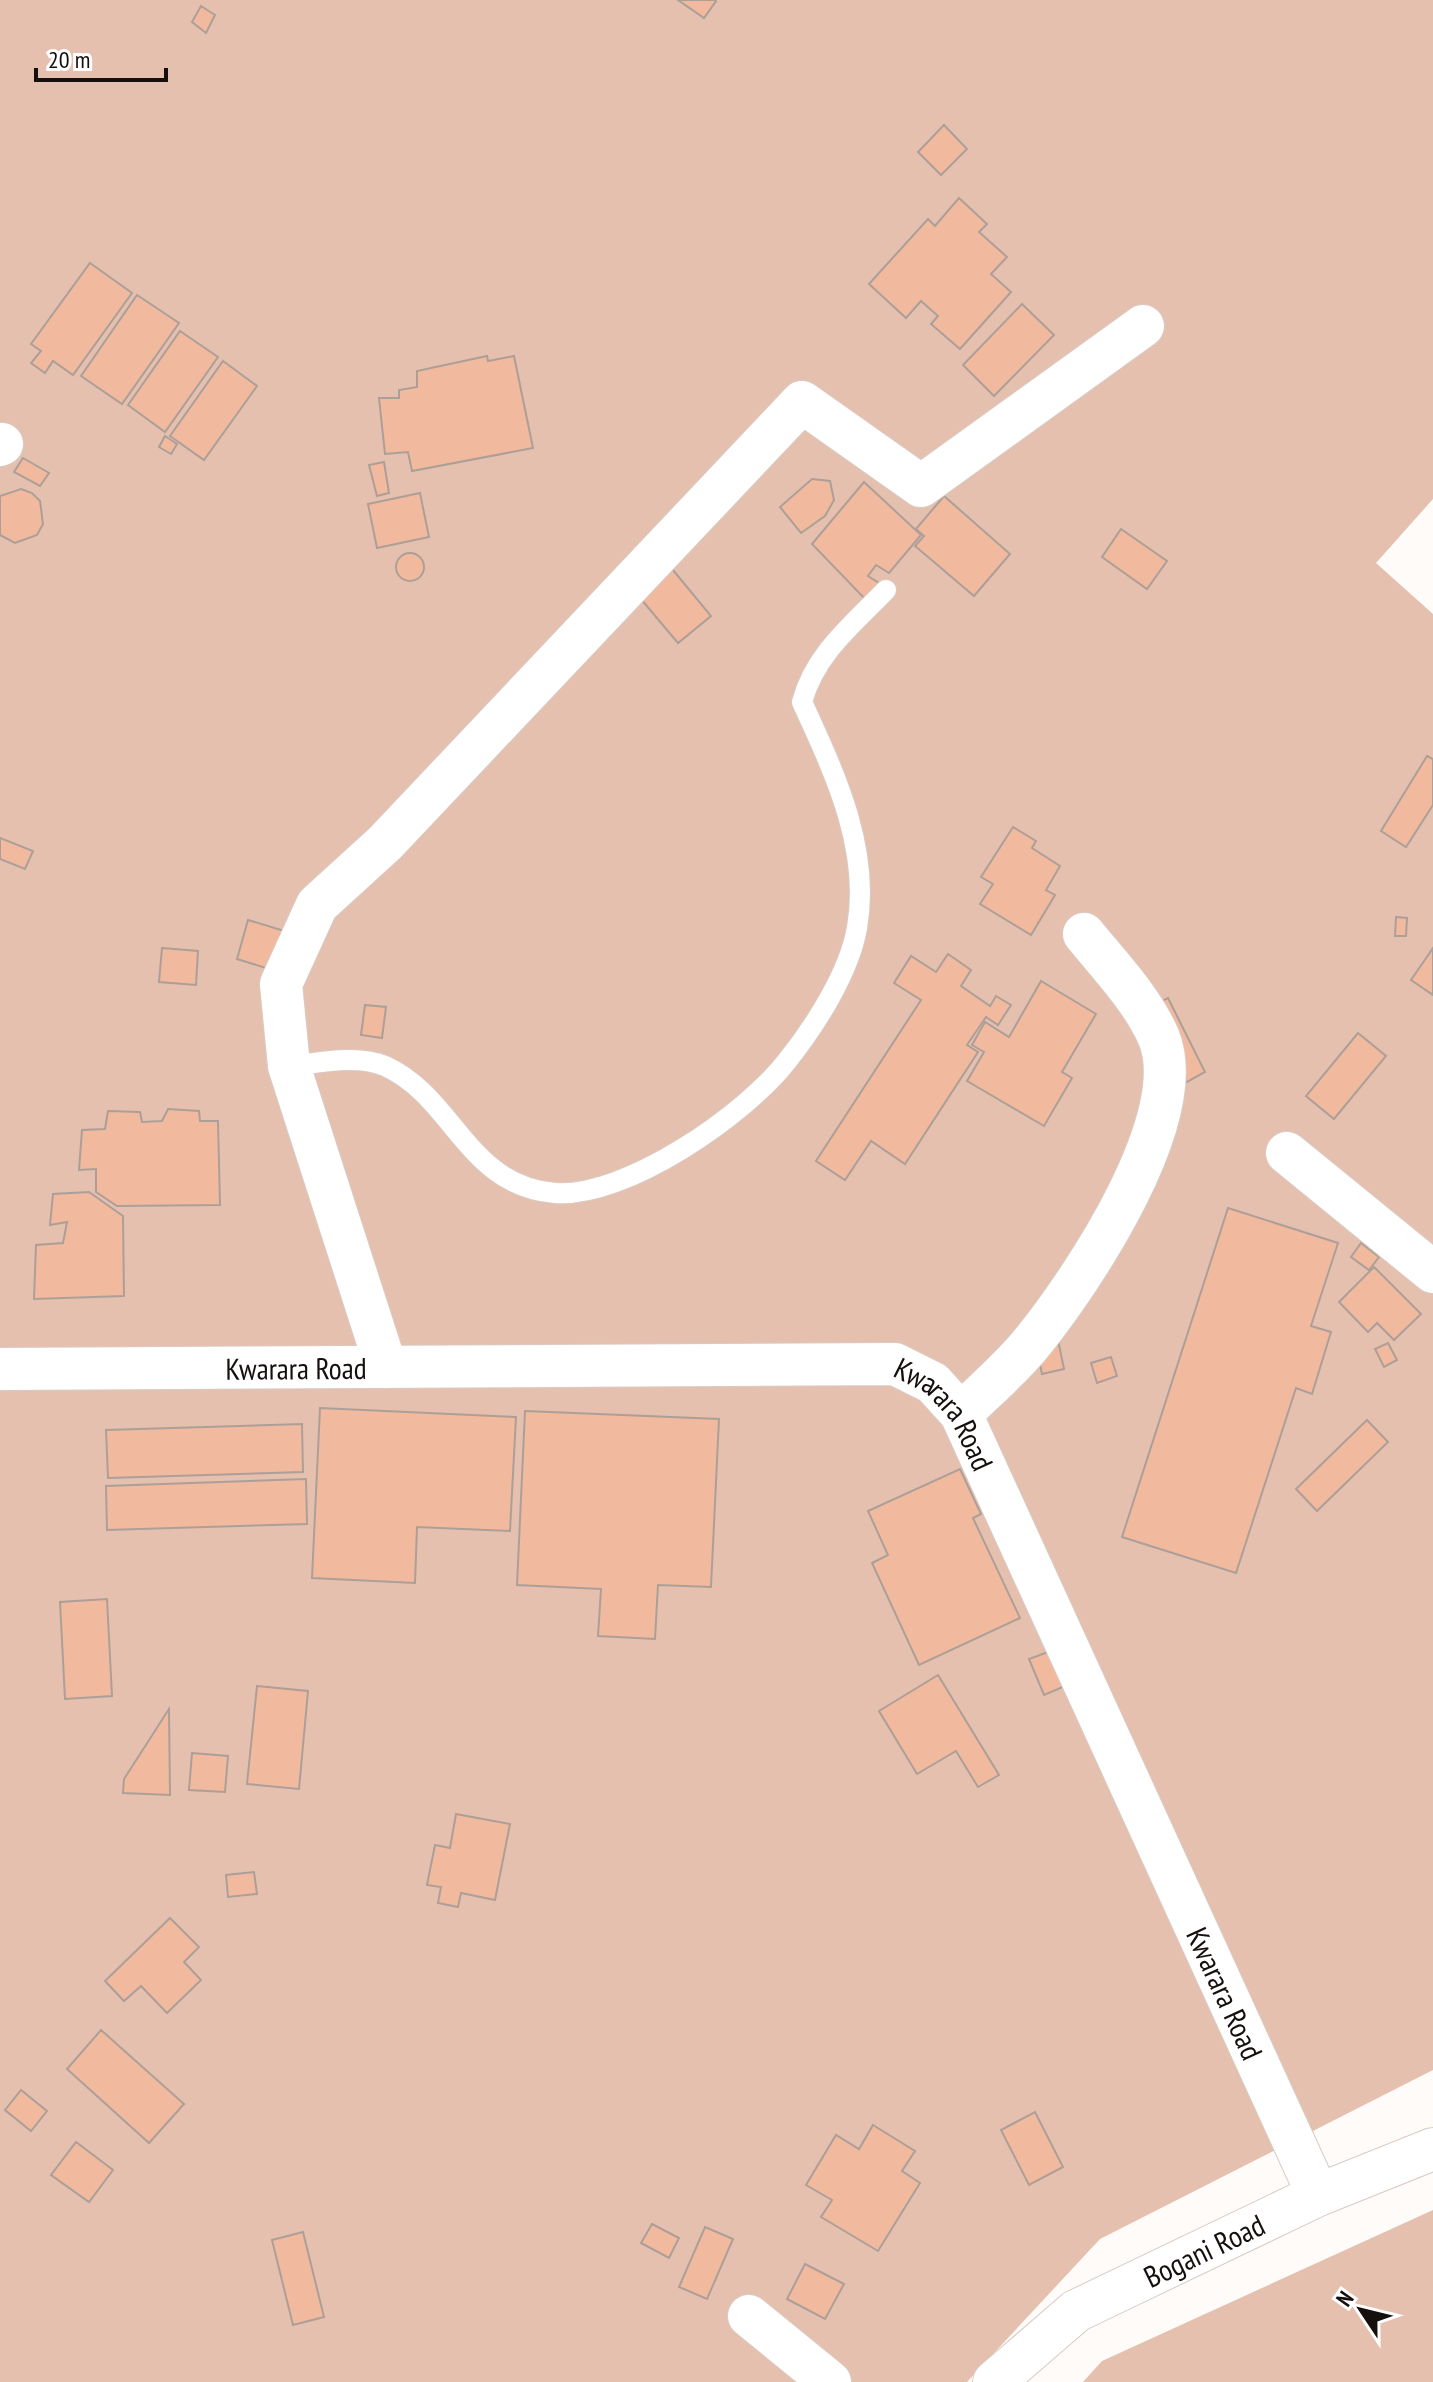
<svg xmlns="http://www.w3.org/2000/svg" width="1433" height="2382" font-family="'PT Sans Narrow',sans-serif">
  <rect width="100%" height="100%" fill="#fefbf9"/>
  <g fill="#e5c0ae">
    <path d="M0,0H1433V499L1376,563L1433,614V2070L1100,2239L967,2382H0Z"/>
    <path d="M1433,2210V2382H1083L1102,2361Z"/>
  </g>
  <g fill="#f1ba9e" stroke="#ad9f98" stroke-width="2">
    <path d="M678,0H715L716,1L704,18Z"/>
    <path d="M201,6L215,15L206,33L192,22Z"/>
    <path d="M944,125L967,149L941,175L918,152Z"/>
    <path d="M959,198L987,224L979,232L1007,257L991,274L1011,292L960,349L931,324L938,316L921,301L906,318L869,284L928,219L935,226Z"/>
    <path d="M90,263L132,293L73,375L53,361L45,373L31,363L41,351L31,344Z"/>
    <path d="M137,295L179,323L122,404L81,376Z"/>
    <path d="M1022,304L1054,335L994,396L963,365Z"/>
    <path d="M180,331L218,357L165,432L128,405Z"/>
    <path d="M487,356L488,361L514,356L533,448L412,471L408,452L385,454L379,398H399V390L417,387V371Z"/>
    <path d="M223,361L257,386L204,460L170,436Z"/>
    <path d="M165,436L177,444L171,454L159,447Z"/>
    <path d="M23,458L49,473L40,486L14,472Z"/>
    <path d="M384,462L389,493L377,496L369,465Z"/>
    <path d="M812,479L830,481L834,500L825,516L801,533L780,507Z"/>
    <path d="M864,482L921,535L889,573L876,565L868,576L879,583L866,600L812,544Z"/>
    <path d="M21,489L32,493L40,501L43,524L37,535L15,543L0,535V496Z"/>
    <path d="M420,493L429,537L377,548L368,504Z"/>
    <path d="M944,496L1010,554L974,596L915,546L924,536L916,529Z"/>
    <path d="M1121,529L1167,561L1147,589L1102,557Z"/>
    <circle cx="410" cy="567" r="14"/>
    <path d="M668,564L711,616L678,643L635,592Z"/>
    <path d="M1427,756L1433,759V805L1406,847L1381,831Z"/>
    <path d="M1013,827L1036,841L1032,848L1060,866L1046,890L1055,895L1031,935L980,904L993,884L981,877Z"/>
    <path d="M0,838L33,851L25,869L0,859Z"/>
    <path d="M1396,917L1407,918L1406,936H1395Z"/>
    <path d="M248,920L291,933L279,972L237,959Z"/>
    <path d="M162,948L198,951L196,985L159,982Z"/>
    <path d="M1433,948V995L1411,980Z"/>
    <path d="M948,954L971,970L961,986L990,1006L996,996L1011,1005L998,1025L986,1017L967,1045L978,1052L905,1164L871,1141L845,1180L816,1161L921,1000L894,983L911,956L936,972Z"/>
    <path d="M1041,981L1096,1014L1062,1072L1072,1078L1044,1126L967,1081L984,1052L972,1045L985,1022L1009,1037Z"/>
    <path d="M1168,998L1205,1072L1185,1083L1147,1008Z"/>
    <path d="M365,1005L386,1007L382,1038L361,1035Z"/>
    <path d="M1358,1033L1386,1056L1334,1119L1306,1096Z"/>
    <path d="M168,1109L199,1111L200,1121H218L220,1205L117,1206L96,1192V1169L79,1170L82,1130L105,1129L108,1111L140,1112L142,1122L162,1121Z"/>
    <path d="M89,1192L123,1216L124,1296L34,1299L36,1245L63,1243L67,1222L50,1225L53,1194Z"/>
    <path d="M1228,1208L1338,1243L1311,1326L1331,1332L1312,1394L1296,1388L1236,1573L1122,1537Z"/>
    <path d="M1361,1243L1379,1257L1369,1270L1351,1257Z"/>
    <path d="M1374,1267L1421,1314L1394,1340L1377,1323L1368,1332L1339,1302Z"/>
    <path d="M1058,1340L1064,1369L1042,1374L1036,1345Z"/>
    <path d="M1388,1343L1397,1360L1384,1367L1375,1349Z"/>
    <path d="M1111,1357L1117,1376L1097,1383L1091,1363Z"/>
    <path d="M320,1408L516,1417L510,1531L417,1527L415,1583L312,1578Z"/>
    <path d="M525,1411L719,1419L711,1587L658,1585L655,1639L598,1636L601,1589L517,1585Z"/>
    <path d="M1367,1420L1388,1442L1317,1511L1296,1489Z"/>
    <path d="M302,1424L303,1472L108,1478L106,1430Z"/>
    <path d="M960,1469L981,1514L973,1518L1020,1618L919,1665L872,1563L888,1555L868,1511Z"/>
    <path d="M306,1479L307,1524L107,1530L106,1486Z"/>
    <path d="M107,1599L112,1696L65,1699L60,1602Z"/>
    <path d="M1056,1649L1070,1684L1044,1695L1029,1659Z"/>
    <path d="M938,1675L999,1775L978,1787L956,1751L917,1774L879,1711Z"/>
    <path d="M257,1686L308,1691L299,1789L247,1784Z"/>
    <path d="M169,1709L170,1795L123,1793L124,1779Z"/>
    <path d="M192,1753L228,1756L225,1792L189,1790Z"/>
    <path d="M456,1814L510,1824L495,1900L461,1893L458,1907L438,1903L441,1887L427,1885L435,1845L450,1848Z"/>
    <path d="M254,1872L257,1894L228,1897L226,1875Z"/>
    <path d="M170,1918L199,1947L184,1962L201,1980L167,2013L141,1986L124,2001L105,1981Z"/>
    <path d="M101,2030L184,2104L149,2143L67,2069Z"/>
    <path d="M21,2090L47,2111L31,2131L5,2110Z"/>
    <path d="M1035,2112L1063,2167L1029,2185L1001,2130Z"/>
    <path d="M873,2125L915,2151L902,2171L920,2183L878,2251L821,2217L832,2200L806,2185L836,2135L859,2149Z"/>
    <path d="M76,2142L113,2170L89,2202L51,2175Z"/>
    <path d="M652,2224L679,2238L669,2258L641,2243Z"/>
    <path d="M705,2227L733,2239L707,2299L679,2287Z"/>
    <path d="M303,2232L324,2317L293,2325L272,2240Z"/>
    <path d="M805,2264L844,2284L825,2319L787,2299Z"/>
  </g>
  <g fill="none" stroke-linecap="round" stroke-linejoin="round">
    <g stroke="#dacbc4" stroke-width="22">
      <path id="service" d="M289,1066C318,1063 357,1054 385,1066C454,1097 467,1186 555,1193C626,1198 745,1115 787,1061C815,1026 849,973 857,928C871,848 834,772 802,702C815,654 852,625 886,590"/>
    </g>
    <g stroke="#dacbc4" stroke-width="44">
      <g id="minor">
        <path d="M0,445L2,444"/>
        <path d="M1287,1153L1433,1272"/>
        <path d="M386,1367L289,1066L281,984L317,905L385,843L802,402L921,486L1143,326"/>
        <path id="s1" d="M0,1369L895,1364L933,1383L961,1414L1318,2195"/>
        <path d="M961,1414C985,1390 1013,1367 1034,1340C1083,1279 1191,1118 1159,1038C1143,1000 1110,966 1084,934"/>
        <path d="M749,2316L830,2382"/>
        <path id="s2" d="M994,2382L1076,2311L1318,2195L1433,2149"/>
      </g>
    </g>
    <use href="#service" stroke="#fff" stroke-width="20"/>
    <use href="#minor" stroke="#fff" stroke-width="42"/>
  </g>
  <g text-anchor="middle" dominant-baseline="central" stroke-width="8" stroke-linejoin="round" paint-order="stroke">
    <g font-size="30" fill="#15100e" stroke="#fff">
      <text stroke="none"><textPath href="#s1" startOffset="296">Kwarara Road</textPath></text>
      <text stroke="none"><textPath href="#s1" startOffset="968">Kwarara Road</textPath></text>
      <text stroke="none"><textPath href="#s1" startOffset="1616">Kwarara Road</textPath></text>
      <text stroke="none"><textPath href="#s2" startOffset="250">Bogani Road</textPath></text>
    </g>
  </g>
  <g transform="translate(1361 2310) rotate(305)" stroke="#ffffff" stroke-width="6" paint-order="stroke">
  <path d="M0-6L14 30L0 20L-14 30Z" fill="#15100e"/>
  <text y="-12" font-size="22" font-weight="bold" text-anchor="middle" fill="#15100e">N</text>
  </g>
  <path d="M36 68v12h130v-12" fill="none" stroke="#15100e" stroke-width="4"/>
  <text x="48" y="68" font-size="24" fill="#15100e" stroke="#ffffff" stroke-width="6" paint-order="stroke">20 m</text>
</svg>
